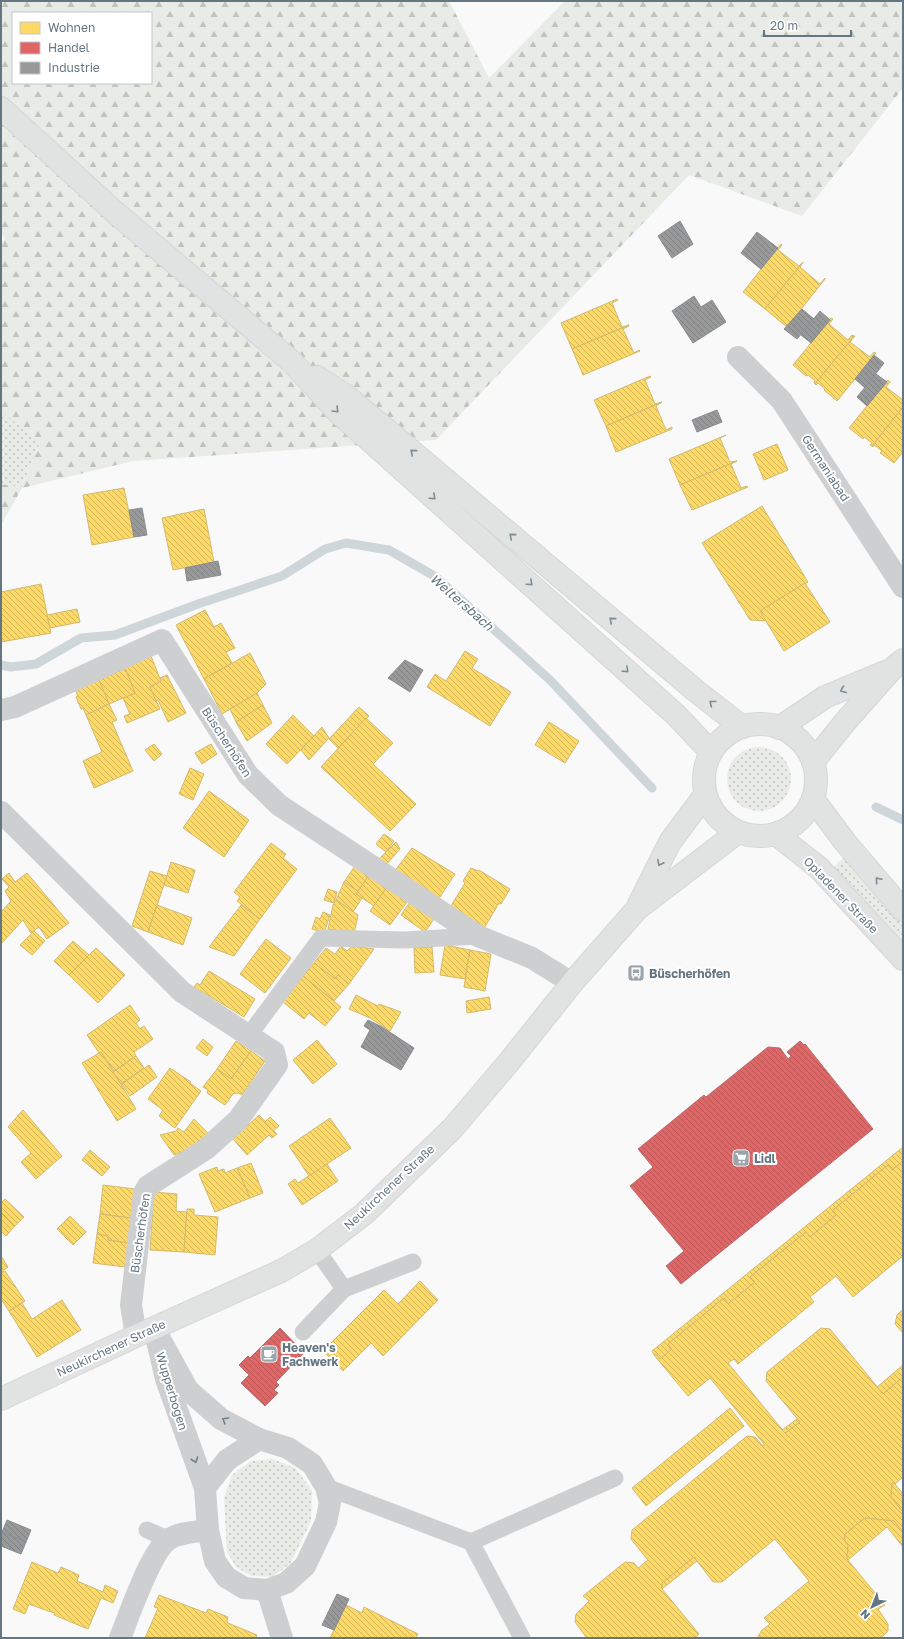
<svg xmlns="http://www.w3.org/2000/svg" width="904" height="1639" font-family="'Golos Text',sans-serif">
  <defs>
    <pattern id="grass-dots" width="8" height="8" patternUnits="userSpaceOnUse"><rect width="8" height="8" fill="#e8ebe6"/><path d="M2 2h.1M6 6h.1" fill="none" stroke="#c0c3c0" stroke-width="1.8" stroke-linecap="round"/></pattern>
    <pattern id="forest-firs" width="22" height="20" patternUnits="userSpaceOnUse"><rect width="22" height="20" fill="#e8ebe6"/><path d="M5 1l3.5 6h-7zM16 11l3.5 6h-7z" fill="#c0c3c0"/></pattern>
    <pattern id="homes-back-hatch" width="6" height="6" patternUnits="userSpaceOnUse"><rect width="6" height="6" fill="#ffd966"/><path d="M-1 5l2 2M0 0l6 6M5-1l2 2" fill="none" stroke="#d2b559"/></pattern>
    <pattern id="shops-back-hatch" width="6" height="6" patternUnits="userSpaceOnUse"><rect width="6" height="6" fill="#e06666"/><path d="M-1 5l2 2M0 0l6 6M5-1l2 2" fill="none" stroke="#b95959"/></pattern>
    <pattern id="industry-back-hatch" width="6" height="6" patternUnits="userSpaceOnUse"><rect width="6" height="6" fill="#999"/><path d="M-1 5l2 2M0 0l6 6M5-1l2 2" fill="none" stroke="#808182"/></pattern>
  </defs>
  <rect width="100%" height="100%" fill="#f9f9f9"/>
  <g fill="url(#grass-dots)">
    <path d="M1,410L40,443L21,488L1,484Z"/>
    <circle cx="759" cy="779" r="32"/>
    <path d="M845,856L903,923V945L833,868Z"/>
    <path d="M273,1459L295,1468L312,1490L311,1521L290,1564L272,1577L252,1576L236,1567L227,1552L224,1498L232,1475L251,1461Z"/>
  </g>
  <path fill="url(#forest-firs)" fill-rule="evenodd" d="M1,1H449L489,78L565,1H903V88L802,216L689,175L436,440L133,461L22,488L1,525V484L21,488L40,444L1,410V243L5,239L1,232ZM13,13H151V83H13Z"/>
  <g fill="url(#homes-back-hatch)" stroke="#d1bb6f">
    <path d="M781,244L782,245L778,250L799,266L803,262L765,309L743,292Z"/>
    <path d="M803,262L800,267L820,284L825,278V279L787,327L765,309Z"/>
    <path d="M617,299L618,300L612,303L622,327L629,325L572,349L561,323Z"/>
    <path d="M831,318L833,319L829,324L848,340L852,335L854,336L815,384L814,382L815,381L808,375L806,376L793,365Z"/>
    <path d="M629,325V326L623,329L634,353L639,350L640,351L583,375L572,349Z"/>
    <path d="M854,336H855L850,342L870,357L874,352L876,353L837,401L824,390L825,389L818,383L816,385L815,384Z"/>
    <path d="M650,376L651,377L645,380L655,404L662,402L606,426L594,400Z"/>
    <path d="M888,380L890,382L886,387L903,400V407L872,446L870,445L872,443L864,437L863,439L849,428Z"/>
    <path d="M662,402L656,406L666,430L672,427V429L616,452L606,426Z"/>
    <path d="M903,407V452L894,463L880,453L882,451L874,445L873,447L872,446Z"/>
    <path d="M726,435L720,438L730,462L737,461L680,485L669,459Z"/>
    <path d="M777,444L788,470L764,480L753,454Z"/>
    <path d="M737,461L731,464L741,488L747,486L748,487L692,510L680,485Z"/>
    <path d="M124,488L134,537L92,545L83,495Z"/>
    <path d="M762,506L808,582L760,611L767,621L750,620L702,543Z"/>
    <path d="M204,509L214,562L173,570L162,518Z"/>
    <path d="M805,583L830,622L784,651L760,611Z"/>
    <path d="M41,584L51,633L1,642V592Z"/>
    <path d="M77,609L80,622L50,628L47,615Z"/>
    <path d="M205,610L214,627L221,623L235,648L226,652L232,663L204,679L176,625Z"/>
    <path d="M465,651L478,659L472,668L511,692L490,726L427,687L435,674L446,681Z"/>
    <path d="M250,653L266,684L257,693L222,714L204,679Z"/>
    <path d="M151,656L161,681L150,687L160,709L127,723L124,716L130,714L123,698L135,693L125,668Z"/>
    <path d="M125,668L135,693L109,704L99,680Z"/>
    <path d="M167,675L186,713L168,722L158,700L156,701L150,687L161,681L160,678Z"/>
    <path d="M99,680L109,704L86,715L83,708L81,709L76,697L78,696L75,690Z"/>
    <path d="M257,693L263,705L236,722L230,709Z"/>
    <path d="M109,704L117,720L112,722L133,771L94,788L83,761L102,752L86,715Z"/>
    <path d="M263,705L272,723L247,741L236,722Z"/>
    <path d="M359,707L369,716L338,748L329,739Z"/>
    <path d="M293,715L314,736L287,764L266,744Z"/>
    <path d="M366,718L393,743L373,764L416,804L390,831L321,767Z"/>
    <path d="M549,722L579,741L565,763L535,745Z"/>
    <path d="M322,727L329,738L309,760L301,750Z"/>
    <path d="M154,744L162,754L154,761L145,750Z"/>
    <path d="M211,744L217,754L202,764L195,753Z"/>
    <path d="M190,768L204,774L193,800L179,794Z"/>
    <path d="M209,791L249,820L224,857L183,828Z"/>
    <path d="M384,834L394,841L386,852L376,844Z"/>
    <path d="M396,842L400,849L385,866L377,861Z"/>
    <path d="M271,843L286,854L283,858L297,869L260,919L237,901L240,897L234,892Z"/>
    <path d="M412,848L455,874L438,900L394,872Z"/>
    <path d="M171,862L195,870L188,893L164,885Z"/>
    <path d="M357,863L371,872L358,891L344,882Z"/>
    <path d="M471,868L478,871L479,870L510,889L501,904L499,903L483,930L449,909L465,883L463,881Z"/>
    <path d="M150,871L167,876L148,932L132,926Z"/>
    <path d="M371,872L389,884L374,906L356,894Z"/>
    <path d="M9,873L15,882L27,873L69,923L47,939L39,927L31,933L23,920L1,944V912L11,901L5,891L9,887L2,879Z"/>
    <path d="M344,882L358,891L356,894L362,898L353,912L336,900Z"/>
    <path d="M389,884L410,898L390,925L370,911Z"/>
    <path d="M328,889L337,892L334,903L324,900Z"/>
    <path d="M412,899L436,916L425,932L401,915Z"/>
    <path d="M336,900L358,915L354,934L328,929L333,905Z"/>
    <path d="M157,905L192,918L183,945L148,932Z"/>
    <path d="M241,905L260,919L234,956L209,947Z"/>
    <path d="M323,912L330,915L324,933L312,929L316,917L320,919Z"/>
    <path d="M34,931L45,941L32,955L20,945Z"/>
    <path d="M266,939L291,958L265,993L240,974Z"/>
    <path d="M73,941L89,955L69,975L54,961Z"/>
    <path d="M445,945L470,950L465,979L440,975Z"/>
    <path d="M341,946L347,951L352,946L374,949L349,984L338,975L335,979L314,963L326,948L335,954Z"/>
    <path d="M432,947L434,972L415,973L414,948Z"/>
    <path d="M96,948L125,975L98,1003L69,975Z"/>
    <path d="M470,950L491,954L485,991L464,987Z"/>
    <path d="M314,963L335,979L338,975L349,984L334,1001L303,976Z"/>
    <path d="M209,971L255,999L244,1017L194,987L197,983L200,985Z"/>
    <path d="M303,976L341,1007L325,1026L309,1013L304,1019L283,1002Z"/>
    <path d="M356,995L378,1006L379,1004L401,1012L390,1031L370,1018L349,1009Z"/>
    <path d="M489,997L491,1009L467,1013L466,1001Z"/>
    <path d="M130,1005L140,1020L136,1023L140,1029L144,1026L153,1039L134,1052L136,1056L114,1071L101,1052L99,1053L87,1035Z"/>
    <path d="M203,1039L213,1047L207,1056L196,1048Z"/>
    <path d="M317,1040L337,1064L313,1084L293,1060Z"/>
    <path d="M236,1041L251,1051L231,1079L217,1069Z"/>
    <path d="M251,1051L265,1061L242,1095L238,1093L233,1094L225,1105L207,1093L208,1090L203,1087L217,1069L231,1079Z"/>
    <path d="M101,1052L136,1109L117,1121L82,1063Z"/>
    <path d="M136,1056L144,1068L121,1084L113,1072Z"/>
    <path d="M149,1065L157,1077L130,1096L122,1084Z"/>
    <path d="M170,1068L191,1082L190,1083L201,1091L175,1128L159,1116L163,1110L148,1099Z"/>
    <path d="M23,1110L62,1156L36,1179L21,1162L31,1153L8,1127Z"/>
    <path d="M259,1115L277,1134L272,1138L269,1135L247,1155L233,1139Z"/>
    <path d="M270,1117L279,1126L273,1131L265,1122Z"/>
    <path d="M330,1118L351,1148L309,1176L289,1146Z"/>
    <path d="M194,1119L208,1133L196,1146L174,1155L160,1135L176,1131L178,1128L184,1132Z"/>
    <path d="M903,1147V1161L892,1170L888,1165L832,1211L836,1215L810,1237L806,1232L750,1277L755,1282L728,1304L724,1298L668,1344L672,1349L660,1359L656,1354L654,1355L652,1351Z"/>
    <path d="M90,1150L110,1167L102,1176L82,1160Z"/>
    <path d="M903,1161V1256L853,1297L836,1276L810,1297L814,1302L738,1364L734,1359L728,1363L785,1433L800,1422L766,1381L767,1372L821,1328L830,1329L883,1394L903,1377V1477L895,1484L892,1483L891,1497L903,1512V1532L894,1521L865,1518L845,1534V1541L848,1545L847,1559L885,1605L878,1609L888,1624V1631L882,1637V1638H757L762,1630L770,1624L764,1618L809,1581L775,1539L722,1582H713L694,1557L662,1583V1589L699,1634L697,1636L693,1638H584L586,1637L575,1622L576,1614L589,1601L583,1596L625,1562L634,1563L638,1568L648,1560L631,1539L632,1530L747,1436L755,1437L763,1446L764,1444L710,1378L688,1396L654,1355L656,1354L660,1359L672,1349L668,1344L724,1298L728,1304L755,1282L750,1277L806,1232L810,1237L836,1215L832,1211L888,1165L892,1170Z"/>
    <path d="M251,1163L263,1193L250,1198L237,1168Z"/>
    <path d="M327,1164L338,1181L302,1205L288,1184L295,1179L298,1183Z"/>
    <path d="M217,1167L218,1171L224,1169L225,1173L237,1168L250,1198L215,1212L199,1174Z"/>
    <path d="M103,1185L135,1189L131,1218L100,1214Z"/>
    <path d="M154,1192L177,1194L176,1211L187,1212L184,1252L150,1250Z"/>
    <path d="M5,1199L24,1217L15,1226L1,1212V1203Z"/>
    <path d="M187,1209H194V1215L218,1217L215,1255L184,1252Z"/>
    <path d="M1,1212L15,1226L6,1236L1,1231Z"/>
    <path d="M100,1214L131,1218L128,1243L108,1240V1236L97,1234Z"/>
    <path d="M70,1216L86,1232L73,1245L57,1229Z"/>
    <path d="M97,1234L108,1236V1240L128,1243L125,1267L93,1263Z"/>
    <path d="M1,1256L8,1267L1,1272Z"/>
    <path d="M5,1271L25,1301L9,1311L1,1299V1273Z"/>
    <path d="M420,1281L438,1300L383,1356L371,1343L343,1371L323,1351L384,1290L398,1304Z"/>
    <path d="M62,1300L81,1330L37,1357L9,1311L22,1303L32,1319Z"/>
    <path d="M903,1309V1333L895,1324L897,1315Z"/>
    <path d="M903,1365V1377L883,1394L877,1387Z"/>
    <path d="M730,1408L744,1426L646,1506L632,1488Z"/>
    <path d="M797,1419L800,1422L785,1433L782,1430Z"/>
    <path d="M892,1483L895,1484L903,1494V1512L891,1497Z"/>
    <path d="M865,1518L894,1521L903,1532V1547L887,1527L848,1560L847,1559L848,1545L845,1541V1534Z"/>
    <path d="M694,1557L697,1561L662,1589V1583Z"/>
    <path d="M32,1562L58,1573L61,1567L79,1575L77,1581L103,1592L105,1585L118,1591L113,1603L101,1598L88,1629L54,1615L55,1613L48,1611L29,1604L25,1614L13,1609Z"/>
    <path d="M159,1595L206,1613L208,1609L228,1617L227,1621L228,1623L257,1635L256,1638H145L158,1608L154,1607Z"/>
    <path d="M346,1605L362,1613L364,1607L418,1634L416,1638H330Z"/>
  </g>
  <g fill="url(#shops-back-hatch)" stroke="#bb6b6f">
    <path d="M800,1041L804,1045L805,1044L873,1129L681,1284L666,1266L684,1251L630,1186L653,1167L638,1149L704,1095L706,1097L763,1051L768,1047L780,1048L788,1059L791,1056L787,1052Z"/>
    <path d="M280,1328L304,1353L276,1382L279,1385L274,1390L278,1393L265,1406L241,1383L249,1375L239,1365L248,1356L250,1358Z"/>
  </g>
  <g fill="url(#industry-back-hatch)" stroke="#898e92">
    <path d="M680,221L693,244L672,258L658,236Z"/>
    <path d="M757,232L778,248L761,269L741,253Z"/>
    <path d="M694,296L701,307L712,300L726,322L693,343L672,311Z"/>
    <path d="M802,309L814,319L797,339L784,329Z"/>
    <path d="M820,311L830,320L811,343L801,335Z"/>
    <path d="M874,355L884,363L865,388L855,379Z"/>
    <path d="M876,374L887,382L867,406L857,397Z"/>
    <path d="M717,410L722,422L697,432L692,420Z"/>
    <path d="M142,508L147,535L134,537L129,510Z"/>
    <path d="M218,561L221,575L187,581L185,568Z"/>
    <path d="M405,660L423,670L410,692L388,678Z"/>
    <path d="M368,1020L382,1027L414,1048L401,1070L361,1047L370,1030L364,1026Z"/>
    <path d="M7,1520L31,1530L26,1542L2,1532Z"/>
    <path d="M2,1532L26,1542L21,1554L1,1546Z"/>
    <path d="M337,1594L349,1599L334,1630L322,1625Z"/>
  </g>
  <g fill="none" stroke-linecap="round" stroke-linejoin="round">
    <g stroke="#ced6d9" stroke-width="9">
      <path d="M1,665L11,667L36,664L81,638L115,635L198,604L282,576L325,549L346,543L389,550L436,577L550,680L652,788"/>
      <path d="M876,807L903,820"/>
    </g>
    <g stroke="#d5d6d7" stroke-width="24">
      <g id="secondary">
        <path d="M1,108L117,214L291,361L337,411L676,715L711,752"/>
        <path d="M317,377L345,395L696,691L742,727"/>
        <circle cx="760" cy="780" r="56"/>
        <path d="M779,728L825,697L885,672"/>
        <path d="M813,762L845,722L892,669L903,660"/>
        <path d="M813,799L845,842L903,910"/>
        <path d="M776,834L819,868L903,959"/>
        <path d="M639,904L670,842L705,795"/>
        <path d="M1,1399L136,1336L281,1271L317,1250L364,1214L452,1129L509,1062L572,983L637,909L738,832"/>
      </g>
    </g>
    <g stroke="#cecfd0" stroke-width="17">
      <path d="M249,1035L321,938L404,940L478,936"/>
      <path d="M344,1289L413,1262"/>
      <path d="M303,1332L344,1289L317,1250"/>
      <path d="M326,1487L471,1542L522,1638"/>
      <path d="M147,1530L168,1539"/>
      <path d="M471,1542L615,1478"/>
    </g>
    <g stroke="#cecfd0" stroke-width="22">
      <path d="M738,357L782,401L903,587"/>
      <path d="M1,710L15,707L162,640L248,775L279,805L478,936L532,958L572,983"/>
      <path d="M1,812L182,992L274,1052L277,1065L238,1120L206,1149L148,1186L144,1193L131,1305L136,1336"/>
      <path d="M259,1439L288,1448L312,1464L326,1487L330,1503L326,1522L305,1566L286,1583L267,1590L244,1588L226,1577L215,1561L208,1530L205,1488L227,1460Z"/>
      <path d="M205,1488L166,1379L154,1328L188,1390L221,1419L259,1439"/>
      <path d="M267,1590L282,1638"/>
      <path d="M120,1638C129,1616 151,1550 169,1539C180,1532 196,1532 208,1530"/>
    </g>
    <use href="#secondary" stroke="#e1e2e2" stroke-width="22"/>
  </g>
  <defs><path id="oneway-chevron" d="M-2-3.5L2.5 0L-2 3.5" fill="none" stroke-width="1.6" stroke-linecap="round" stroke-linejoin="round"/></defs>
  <g stroke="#7e8c96">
    <use href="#oneway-chevron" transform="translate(336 410) rotate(45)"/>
    <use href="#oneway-chevron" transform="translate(413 452) rotate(-140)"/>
    <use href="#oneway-chevron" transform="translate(433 497) rotate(42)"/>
    <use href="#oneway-chevron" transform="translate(512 536) rotate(-140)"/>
    <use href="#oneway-chevron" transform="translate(530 583) rotate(42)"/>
    <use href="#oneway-chevron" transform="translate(612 620) rotate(-140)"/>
    <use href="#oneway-chevron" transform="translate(626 670) rotate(42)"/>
    <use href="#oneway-chevron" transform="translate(843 690) rotate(157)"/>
    <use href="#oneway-chevron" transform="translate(712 703) rotate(-142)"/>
    <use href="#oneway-chevron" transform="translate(660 863) rotate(117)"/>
    <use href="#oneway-chevron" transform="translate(878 880) rotate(-131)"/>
  </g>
  <g stroke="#707f8b">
    <use href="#oneway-chevron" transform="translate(225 1420) rotate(-149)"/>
    <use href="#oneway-chevron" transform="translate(195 1460) rotate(71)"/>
  </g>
  <defs>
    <g id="bus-square" transform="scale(0.9)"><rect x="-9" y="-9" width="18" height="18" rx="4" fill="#99a4ac" stroke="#fff"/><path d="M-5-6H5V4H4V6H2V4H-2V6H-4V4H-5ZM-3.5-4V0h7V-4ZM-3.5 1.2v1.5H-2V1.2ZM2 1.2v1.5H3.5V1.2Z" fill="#fff"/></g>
    <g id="supermarket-square" transform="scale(0.9)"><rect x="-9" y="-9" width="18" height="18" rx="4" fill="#99a4ac" stroke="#fff"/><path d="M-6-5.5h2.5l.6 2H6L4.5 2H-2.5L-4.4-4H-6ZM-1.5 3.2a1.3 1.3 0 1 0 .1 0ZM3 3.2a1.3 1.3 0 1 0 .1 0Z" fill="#fff"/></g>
    <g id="cafe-square" transform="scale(0.9)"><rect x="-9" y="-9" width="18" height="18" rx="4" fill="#99a4ac" stroke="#fff"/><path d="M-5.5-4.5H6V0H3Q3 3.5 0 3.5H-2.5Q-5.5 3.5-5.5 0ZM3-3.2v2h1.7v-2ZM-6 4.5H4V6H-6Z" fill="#fff"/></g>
  </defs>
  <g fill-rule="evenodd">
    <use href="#bus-square" x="636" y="973"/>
    <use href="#supermarket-square" x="741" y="1158"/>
    <use href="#cafe-square" x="269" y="1354"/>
  </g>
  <g text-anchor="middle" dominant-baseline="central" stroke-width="4" stroke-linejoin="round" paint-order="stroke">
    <g font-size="12" fill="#657683" stroke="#fff">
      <text transform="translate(826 468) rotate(57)">Germaniabad</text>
      <text transform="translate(227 742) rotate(57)">Büscherhöfen</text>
      <text transform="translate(841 895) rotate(46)">Opladener Straße</text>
      <text transform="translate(389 1187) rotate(-43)">Neukirchener Straße</text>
      <text transform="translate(140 1233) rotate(-82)">Büscherhöfen</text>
      <text transform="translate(111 1348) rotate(-25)">Neukirchener Straße</text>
      <text transform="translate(172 1391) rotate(73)">Wupperbogen</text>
    </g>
    <g font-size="12" font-weight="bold" fill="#657683" stroke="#fff" text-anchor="start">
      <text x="649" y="973">Büscherhöfen</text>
      <text x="754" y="1158">Lidl</text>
      <text x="282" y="1347">Heaven's<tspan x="282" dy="14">Fachwerk</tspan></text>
    </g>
    <g font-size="13" font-style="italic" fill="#60757c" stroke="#fff">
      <text transform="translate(462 602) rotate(41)">Weltersbach</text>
    </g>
  </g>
  <rect width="904" height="1639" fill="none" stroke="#657683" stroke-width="4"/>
  <rect x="12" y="12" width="140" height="72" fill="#ffffff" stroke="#c1c8cd"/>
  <rect x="20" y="22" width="20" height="12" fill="#ffd966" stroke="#c1c8cd"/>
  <text x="48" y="32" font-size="12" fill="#657683">Wohnen</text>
  <rect x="20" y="42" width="20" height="12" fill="#e06666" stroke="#c1c8cd"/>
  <text x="48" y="52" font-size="12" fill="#657683">Handel</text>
  <rect x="20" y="62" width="20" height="12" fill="#999999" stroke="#c1c8cd"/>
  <text x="48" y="72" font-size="12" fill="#657683">Industrie</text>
  <g transform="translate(872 1607) rotate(223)" stroke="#ffffff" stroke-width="3" paint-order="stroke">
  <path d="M0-3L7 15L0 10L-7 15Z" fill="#657683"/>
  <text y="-6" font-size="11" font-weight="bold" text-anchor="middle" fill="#657683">N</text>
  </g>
  <path d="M764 30v6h87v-6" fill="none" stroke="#657683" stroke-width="2"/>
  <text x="770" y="30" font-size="12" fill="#657683" stroke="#ffffff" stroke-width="3" paint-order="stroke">20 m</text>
</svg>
